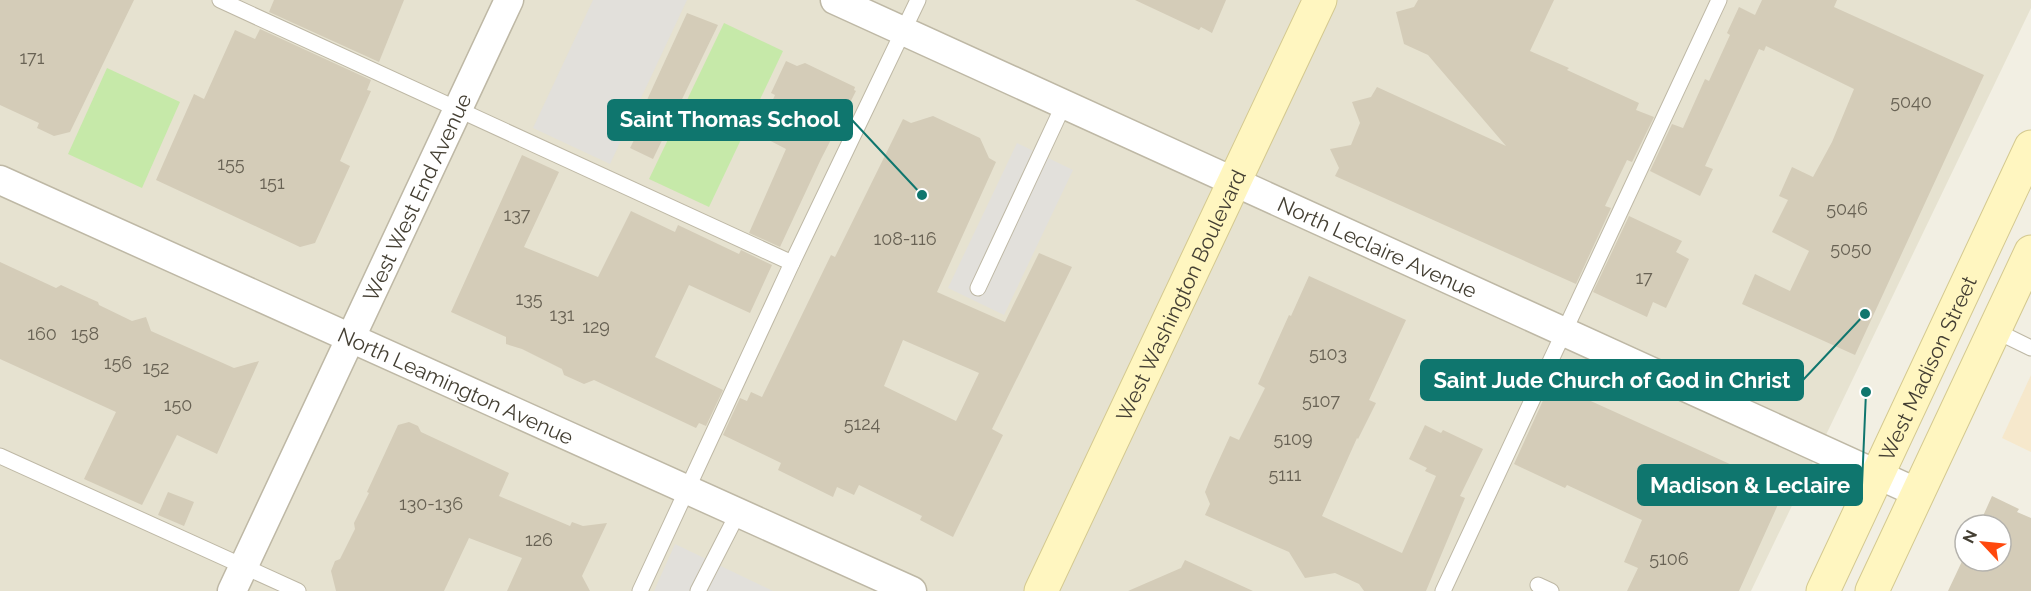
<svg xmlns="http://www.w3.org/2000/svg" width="2031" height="591" font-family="Raleway,sans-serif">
  <rect width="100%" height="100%" fill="#f2efe3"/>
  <path fill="#e6e2d0" d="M0,0H2031V8L1751,591H0Z"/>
  <path fill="#f6e8cc" d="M2031,375V452L2002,438Z"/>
  <g fill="#c6e9a9">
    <path d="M724,23L783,51L709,207L649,179Z"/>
    <path d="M107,68L180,102L142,188L68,154Z"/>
  </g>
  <g fill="#e2e0db">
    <path d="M593,0H687L610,164L533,128Z"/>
    <path d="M1017,143L1073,170L1004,315L948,288Z"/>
    <path d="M675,544L773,591H654Z"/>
  </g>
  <g fill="#d4ccb8" fill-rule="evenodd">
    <path d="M0,0H134L70,132L54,136L37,128L39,123L0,105Z"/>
    <path d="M274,0H404L379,62L269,12Z"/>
    <path d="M1135,0H1226L1212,33L1201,27L1199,30Z"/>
    <path d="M1418,0H1554L1530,51L1569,68L1567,70L1639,103L1636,110L1654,117L1632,162L1627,160L1605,206L1611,208L1576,284L1335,176L1339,168L1330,149L1351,145L1360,123L1352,102L1371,97L1377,87L1506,146L1428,55L1404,44L1396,12L1414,7Z"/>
    <path d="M1762,0H1837L1834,7L1984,75L1855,355L1742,304L1755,274L1790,291L1809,251L1772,232L1788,200L1779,196L1792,167L1813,177L1832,142L1854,89L1766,46L1764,51L1759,49L1705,166L1713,169L1700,196L1650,171L1672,124L1683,128L1705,79L1709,81L1730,35L1727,33L1739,7L1755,15Z"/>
    <path d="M687,13L718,25L653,159L630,148L653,102L647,100Z"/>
    <path d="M260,29L371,80L367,90L371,91L340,161L350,166L315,243L300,247L156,180L194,94L204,99L235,30L255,39Z"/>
    <path d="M786,61L797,66L805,63L855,87L854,90L856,91L821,159L780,247L749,233L786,149L757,134L775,95L771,93Z"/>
    <path d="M933,116L980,138L989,158L996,162L937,292L1005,322L1039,253L1072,267L992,429L1003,435L953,537L920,520L922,516L859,485L854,495L837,487L833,497L778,470L781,463L723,435L740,398L747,401L751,392L762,397L831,255L835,257L903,119L911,123ZM903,340L979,373L956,421L884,386Z"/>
    <path d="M522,155L559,172L524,247L598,277L631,211L675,232L678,225L739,254L741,250L772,265L750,313L689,285L655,357L723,390L706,426L699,423L696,428L594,380L584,384L564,375L562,369L522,349L506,344V337L451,312Z"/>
    <path d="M1629,216L1682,241L1676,252L1689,259L1666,308L1653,302L1647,317L1593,292Z"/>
    <path d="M0,262L56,288L61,285L89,298L98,302L99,305L132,321L146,317L151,331L234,368L259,361L217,454L177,435L142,505L84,479L116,412L0,359Z"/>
    <path d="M1309,276L1406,320L1369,400L1376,403L1358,439L1357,438L1322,516L1402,553L1436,476L1425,471L1427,468L1409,459L1425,425L1441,433L1443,430L1483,449L1460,496L1465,498L1426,591H1364L1359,584L1335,573L1305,578L1289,552L1205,515L1210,504L1205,492L1209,482L1230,436L1239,440L1265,388L1258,384L1289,315L1291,316Z"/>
    <path d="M1551,383L1785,489L1739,591H1627L1638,568L1624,562L1642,520L1567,485L1565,488L1514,464Z"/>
    <path d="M409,422L418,426L421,432L509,473L499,496L570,526L572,522L583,526L607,523L582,576L590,591H507L522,558L469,538L444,591H336L331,571L335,561L340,559L355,529L354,523L369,493L367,492L398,425Z"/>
    <path d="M168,492L194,502L184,526L158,515Z"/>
    <path d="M1992,496L2019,509L2017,512L2031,518V591H1948L1965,555V561H2001V525H1979Z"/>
    <path d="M1185,560L1253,591H1128L1181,568Z"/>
  </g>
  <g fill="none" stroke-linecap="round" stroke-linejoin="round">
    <g stroke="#beb8a5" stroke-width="17">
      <g id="lane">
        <path d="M220,0L792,263"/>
        <path d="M978,288L1064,104"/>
        <path d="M1994,330L2031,348"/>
        <path d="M0,456L298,591"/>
        <path d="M1538,585L1551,591"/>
        <path d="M640,591L792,263L918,0"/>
        <path d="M698,591L738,513"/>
        <path d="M1443,591L1719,0"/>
      </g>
    </g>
    <g stroke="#beb8a5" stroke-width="31">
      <g id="street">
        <path id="s1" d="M835,0L1918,493"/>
        <path id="s2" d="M0,180L912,591"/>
        <path id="s3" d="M232,591L509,0"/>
      </g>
    </g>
    <g stroke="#d4c990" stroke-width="35">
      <g id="secondary">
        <path id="s4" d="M1041,591L1320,0"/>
        <path id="s5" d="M1823,591L2031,147"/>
        <path d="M1872,591L2031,252"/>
      </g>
    </g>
    <use href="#lane" stroke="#fff" stroke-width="15"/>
    <use href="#street" stroke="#fff" stroke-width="28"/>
    <use href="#secondary" stroke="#fff6c0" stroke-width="33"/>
  </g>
  <g text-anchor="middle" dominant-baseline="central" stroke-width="6" stroke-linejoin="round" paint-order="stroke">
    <g font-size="18" fill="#686254">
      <text x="32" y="57">171</text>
      <text x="1911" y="101">5040</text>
      <text x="231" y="163">155</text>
      <text x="272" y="182">151</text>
      <text x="1847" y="208">5046</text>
      <text x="517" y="214">137</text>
      <text x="905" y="238">108-116</text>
      <text x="1851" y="248">5050</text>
      <text x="1644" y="277">17</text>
      <text x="529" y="298">135</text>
      <text x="562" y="314">131</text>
      <text x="596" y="326">129</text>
      <text x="42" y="333">160</text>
      <text x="85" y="333">158</text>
      <text x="1328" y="353">5103</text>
      <text x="118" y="362">156</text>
      <text x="156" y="367">152</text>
      <text x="1321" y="400">5107</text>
      <text x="178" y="404">150</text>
      <text x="862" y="423">5124</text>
      <text x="1293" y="438">5109</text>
      <text x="1285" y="474">5111</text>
      <text x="431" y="503">130-136</text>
      <text x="539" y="539">126</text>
      <text x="1669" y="558">5106</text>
    </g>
    <g font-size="21" fill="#443f33" stroke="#fff">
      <text stroke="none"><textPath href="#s3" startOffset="435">West West End Avenue</textPath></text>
      <text stroke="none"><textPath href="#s1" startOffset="596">North Leclaire Avenue</textPath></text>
      <text stroke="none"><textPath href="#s4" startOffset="327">West Washington Boulevard</textPath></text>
      <text stroke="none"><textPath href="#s5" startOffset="246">West Madison Street</textPath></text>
      <text stroke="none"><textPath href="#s2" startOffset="500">North Leamington Avenue</textPath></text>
    </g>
  </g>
  <path fill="none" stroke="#0f766e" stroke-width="2" d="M922 195L852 120M1865 314L1803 380M1866 392L1862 485"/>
  <g fill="#0f766e" stroke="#fff" stroke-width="2">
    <circle cx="922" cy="195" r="6"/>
    <circle cx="1865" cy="314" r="6"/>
    <circle cx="1866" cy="392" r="6"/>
  </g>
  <g fill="#0f766e" stroke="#0f766e" stroke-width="2">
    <rect x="608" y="100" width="244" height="40" rx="6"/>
    <rect x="1421" y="360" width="382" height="40" rx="6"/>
    <rect x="1638" y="465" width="224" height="40" rx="6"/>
  </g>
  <g font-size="22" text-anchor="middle" font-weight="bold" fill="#fff">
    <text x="730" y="127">Saint Thomas School</text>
    <text x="1612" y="388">Saint Jude Church of God in Christ</text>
    <text x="1750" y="493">Madison &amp; Leclaire</text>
  </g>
  <g transform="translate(1983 543) rotate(296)"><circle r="28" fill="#ffffff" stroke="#b4b2ad" stroke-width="1.5"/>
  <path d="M0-4.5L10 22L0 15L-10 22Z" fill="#ff480d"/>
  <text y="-9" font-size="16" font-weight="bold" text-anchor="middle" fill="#443f33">N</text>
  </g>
</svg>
